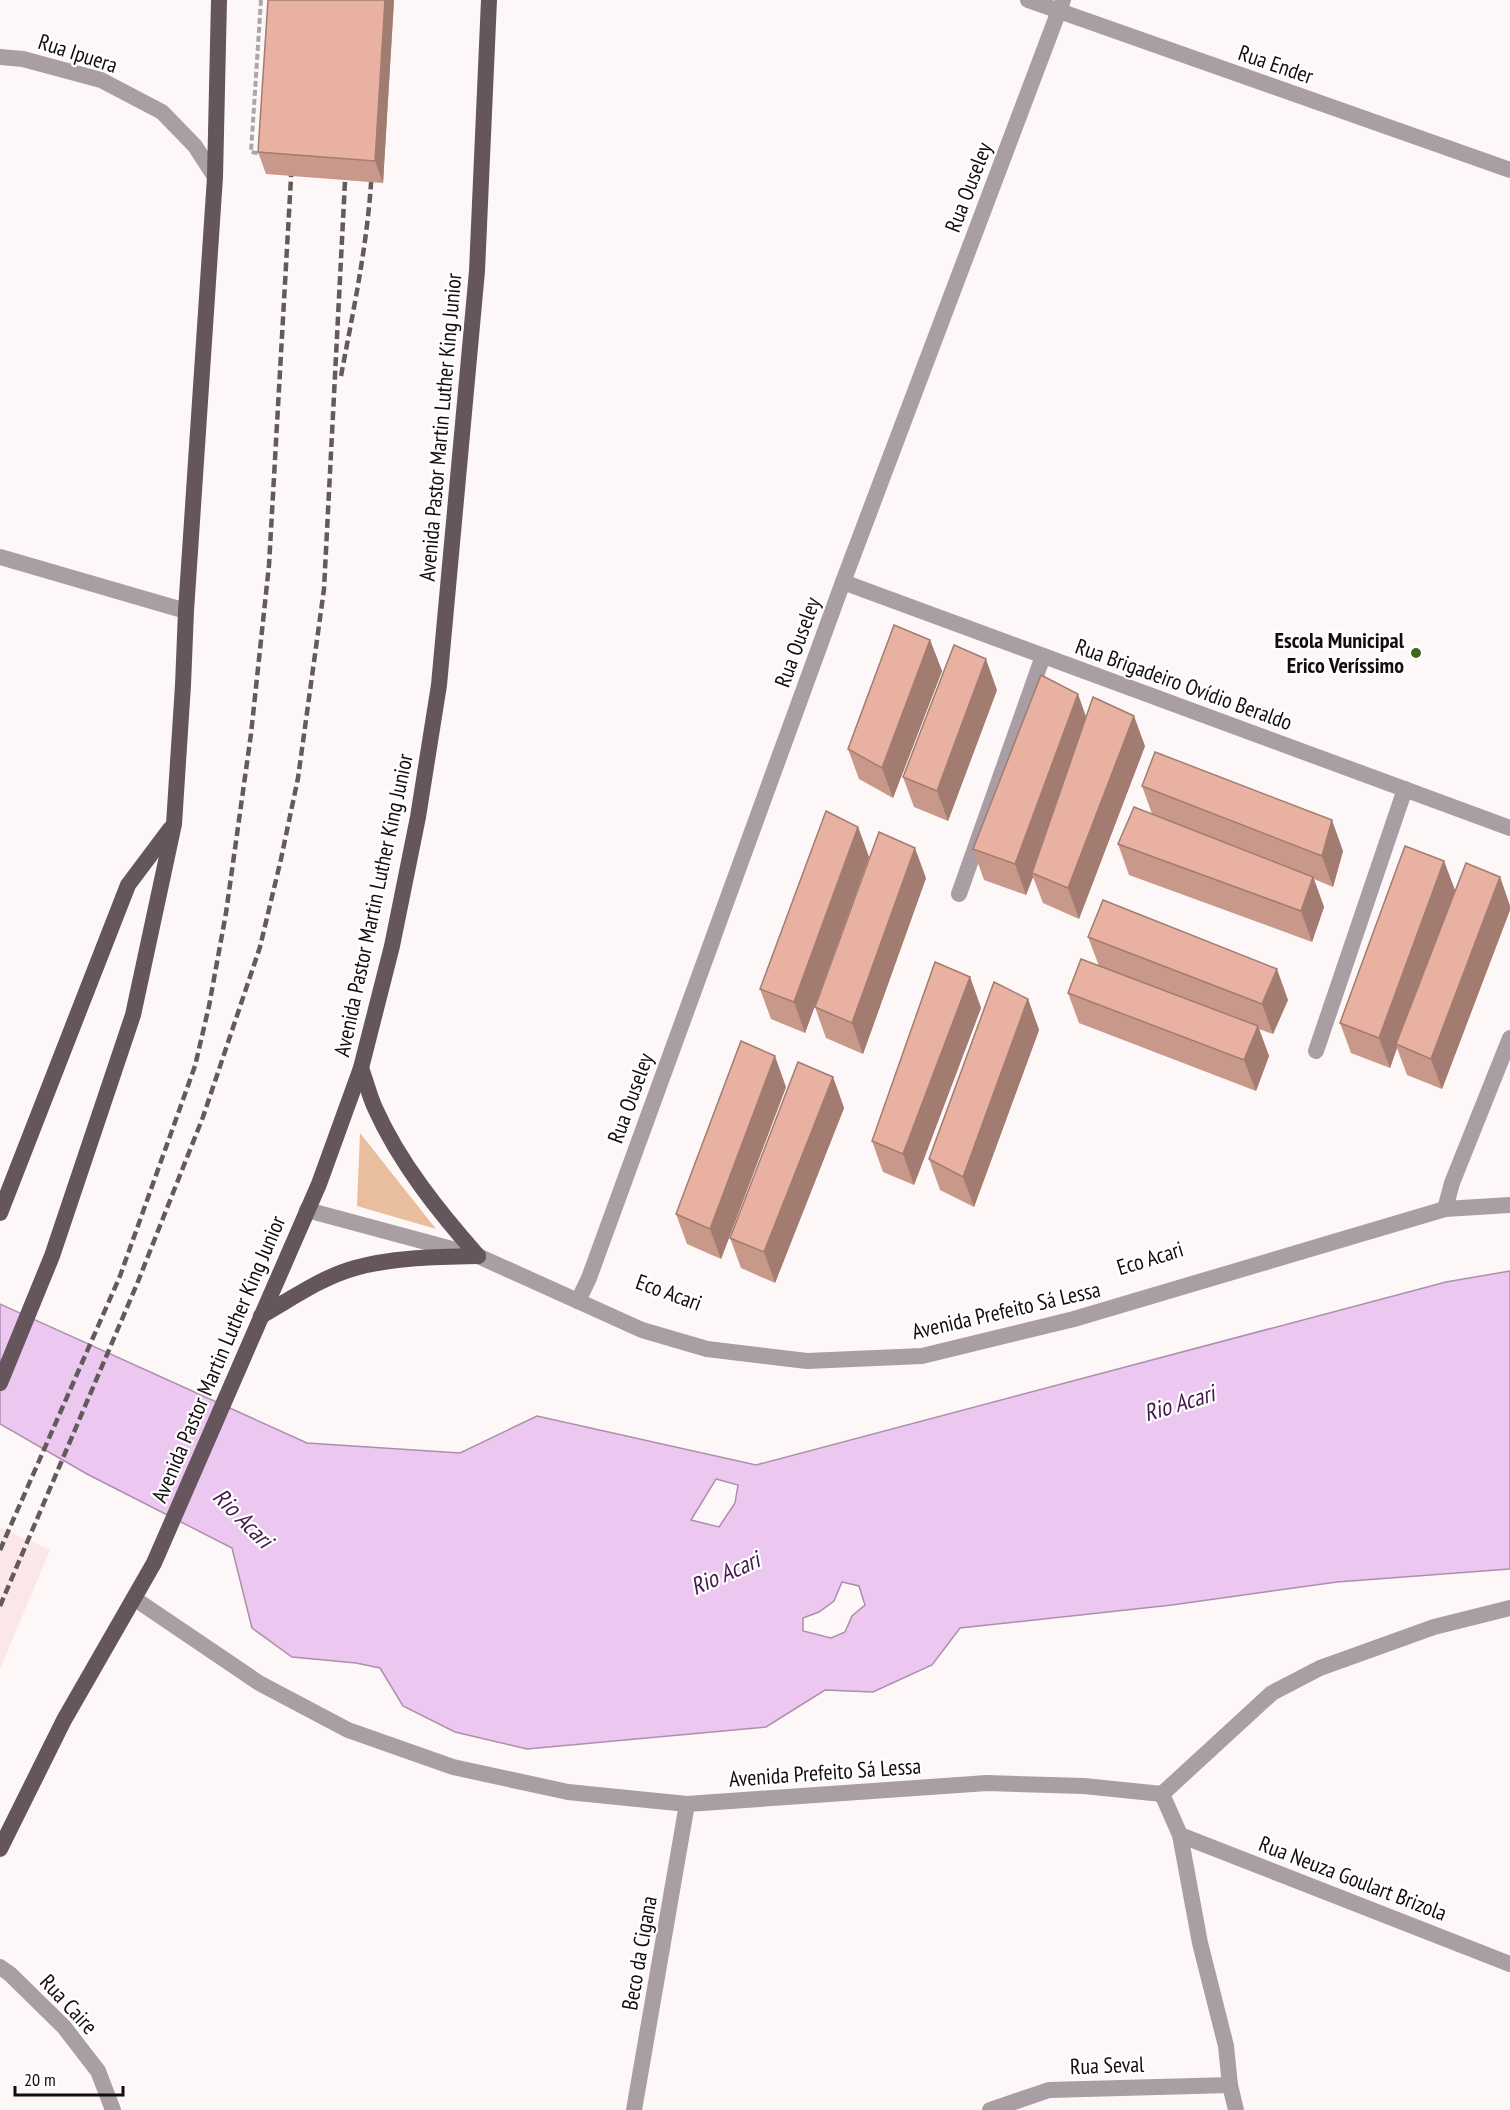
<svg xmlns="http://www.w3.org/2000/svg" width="1510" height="2110" font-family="'PT Sans Narrow',sans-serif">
  <rect width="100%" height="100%" fill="#fdf7f8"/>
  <path fill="#fbe6e8" d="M0,1527L50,1550L0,1669Z"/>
  <path fill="#e8be9f" d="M360,1133L436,1229L357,1206Z"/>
  <path fill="#ecc7f0" stroke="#ac8fac" stroke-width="1.5" fill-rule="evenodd" d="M1510,1271V1569L1337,1582L1172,1605L960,1628L932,1665L873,1692L825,1690L766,1727L527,1749L455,1732L403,1706L380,1668L356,1663L292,1657L252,1628L232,1548L87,1474L0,1424V1304L307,1443L460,1453L537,1416L756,1465L1446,1282ZM716,1479L738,1485L735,1503L719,1527L691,1520ZM842,1582L859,1586L865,1605L852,1616L845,1632L831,1638L803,1631V1618L819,1612L834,1601Z"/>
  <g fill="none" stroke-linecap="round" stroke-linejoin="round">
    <path stroke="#ada6a7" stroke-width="4" stroke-dasharray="6 3" stroke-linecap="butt" d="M261,0L251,152L262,154"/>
    <g stroke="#a89ea3" stroke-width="16">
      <path d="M0,557L186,611"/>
      <path d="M959,894L1043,656"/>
      <path d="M1316,1051L1405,789"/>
    </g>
    <g stroke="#a89ea3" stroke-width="16">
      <path d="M1028,0L1510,170"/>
      <path d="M843,582L1510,828"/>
      <path d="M1445,1209L1452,1183L1510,1038"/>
      <path d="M578,1301L589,1278L843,582L1063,0"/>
      <path d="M135,1599L259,1683L348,1730L453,1767L568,1792L687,1804L987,1783L1084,1786L1162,1794L1272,1693L1320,1668L1434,1627L1510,1608"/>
      <path d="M1162,1794L1180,1835L1200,1943L1226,2046L1230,2085L1236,2110"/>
      <path d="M1180,1835L1510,1964"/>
      <path d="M0,1967L10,1974L64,2027L98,2071L113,2110"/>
      <path d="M634,2110L687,1804"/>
      <path d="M990,2110L1049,2090L1230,2085"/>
    </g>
    <g stroke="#a89ea3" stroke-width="16">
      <path d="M0,57L23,59L101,80L162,112L195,146L215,177"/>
      <path d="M307,1210L478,1256L642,1330L707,1349L807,1361L922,1356L1074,1319L1445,1209L1510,1205"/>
    </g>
    <g stroke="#65555d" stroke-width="16">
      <path d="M361,1068C366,1081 369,1095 375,1108C399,1162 439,1212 478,1256"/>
      <path d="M0,1213L128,885L170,829"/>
      <path d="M261,1316C291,1299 322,1277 355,1268C394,1257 438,1257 478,1256"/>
      <path d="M0,1383L52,1256L133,1015L174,824L183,685L186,611L215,177L219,0"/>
      <path d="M0,1849L64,1720L154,1563L319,1184L361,1068L392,946L418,817L439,685L477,271L489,0"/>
    </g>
    <g stroke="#625a5b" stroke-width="4.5" stroke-dasharray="9 4.5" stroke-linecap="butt">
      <path d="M341,376C354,307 369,237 372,166"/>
      <path d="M0,1550L120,1276L195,1066L209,1006L226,913L251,734L269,565L292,160"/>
      <path d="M0,1606L137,1284L203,1117L260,947L281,859L298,778L324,589L346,162"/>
    </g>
  </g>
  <g fill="#c8988b">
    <path d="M268,0H394L383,183L266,174L258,152Z"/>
    <path d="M930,640L942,671L893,798L859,779L848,749Z"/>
    <path d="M997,690L948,821L914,807L903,777Z"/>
    <path d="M1086,717L1145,746L1079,919L1043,903L1033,877L1026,895L984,880L973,849Z"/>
    <path d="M1142,786L1343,851L1333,887L1314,879L1324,907L1312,942L1129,875L1118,844L1152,814Z"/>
    <path d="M858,827L869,857L805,1033L771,1019L760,989Z"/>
    <path d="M1444,861L1455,890L1500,877L1510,906V910L1442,1089L1407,1075L1397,1048L1390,1068L1351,1053L1340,1023Z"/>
    <path d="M926,878L863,1054L826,1038L815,1007Z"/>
    <path d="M1088,937L1288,1000L1273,1034L1259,1029L1269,1056L1256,1091L1079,1023L1068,993L1099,966Z"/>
    <path d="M970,977L981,1008L914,1185L883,1172L872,1141Z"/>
    <path d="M1028,999L1039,1030L974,1207L940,1190L929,1159Z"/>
    <path d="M833,1077L844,1108L775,1283L741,1268L730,1238Z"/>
    <path d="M786,1087L721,1259L687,1244L676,1214Z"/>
  </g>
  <g fill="#a27c71">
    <path d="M385,0H394L383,183L375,161Z"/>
    <path d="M930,640L942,671L893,798L882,768Z"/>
    <path d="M986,659L997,690L948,821L937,791Z"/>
    <path d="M1078,694L1089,725L1032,873L1033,877L1026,895L1015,864Z"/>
    <path d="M1134,716L1145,746L1079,919L1068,888Z"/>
    <path d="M1332,820L1343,851L1333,887L1322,856Z"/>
    <path d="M858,827L869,857L805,1033L794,1002Z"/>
    <path d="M915,848L926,878L863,1054L852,1023Z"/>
    <path d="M1444,861L1455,891L1396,1044L1397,1048L1390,1068L1379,1038Z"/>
    <path d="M1313,877L1324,907L1312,942L1301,911Z"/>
    <path d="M1500,877L1510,906V910L1442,1089L1431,1059Z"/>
    <path d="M1277,969L1288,1000L1273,1034L1262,1004Z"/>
    <path d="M970,977L981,1008L914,1185L903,1154Z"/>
    <path d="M1028,999L1039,1030L974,1207L963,1177Z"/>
    <path d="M1258,1026L1269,1056L1256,1091L1244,1060Z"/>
    <path d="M775,1056L786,1087L721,1259L710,1229Z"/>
    <path d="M833,1077L844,1108L775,1283L764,1252Z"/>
  </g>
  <g fill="#e8b1a2" stroke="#a27c71" stroke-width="1.5">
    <path d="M268,0H385L375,161L258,152Z"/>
    <path d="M894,625L930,640L882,768L848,749Z"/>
    <path d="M954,645L986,659L937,791L903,777Z"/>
    <path d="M1041,675L1078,694L1015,864L973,849Z"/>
    <path d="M1093,697L1134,716L1068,888L1032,873Z"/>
    <path d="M1155,752L1332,820L1322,856L1142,786Z"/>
    <path d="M1134,807L1313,877L1301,911L1118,844Z"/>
    <path d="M826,811L858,827L794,1002L760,989Z"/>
    <path d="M879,832L915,848L852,1023L815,1007Z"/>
    <path d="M1405,846L1444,861L1379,1038L1340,1023Z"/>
    <path d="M1466,863L1500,877L1431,1059L1396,1044Z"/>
    <path d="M1103,900L1277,969L1262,1004L1088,937Z"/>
    <path d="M1081,959L1258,1026L1244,1060L1068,993Z"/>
    <path d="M935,962L970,977L903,1154L872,1141Z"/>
    <path d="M994,982L1028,999L963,1177L929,1159Z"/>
    <path d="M741,1041L775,1056L710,1229L676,1214Z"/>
    <path d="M798,1062L833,1077L764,1252L730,1238Z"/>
  </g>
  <circle fill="#43671f" stroke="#fff" stroke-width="2" cx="1416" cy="653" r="6"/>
  <g text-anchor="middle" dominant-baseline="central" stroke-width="4.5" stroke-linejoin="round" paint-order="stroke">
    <g font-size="22" fill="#150c0d" stroke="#fff">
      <text transform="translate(78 53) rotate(18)">Rua Ipuera</text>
      <text transform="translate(1276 64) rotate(19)">Rua Ender</text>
      <text transform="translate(968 187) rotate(-69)">Rua Ouseley</text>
      <text transform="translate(440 427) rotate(-85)">Avenida Pastor Martin Luther King Junior</text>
      <text transform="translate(797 642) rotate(-70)">Rua Ouseley</text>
      <text transform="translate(1184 684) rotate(20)">Rua Brigadeiro Ovídio Beraldo</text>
      <text transform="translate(373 905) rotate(-78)">Avenida Pastor Martin Luther King Junior</text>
      <text transform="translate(630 1098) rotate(-70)">Rua Ouseley</text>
      <text transform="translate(1150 1258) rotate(-17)">Eco Acari</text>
      <text transform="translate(669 1292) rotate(20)">Eco Acari</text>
      <text transform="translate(1006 1310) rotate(-13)">Avenida Prefeito Sá Lessa</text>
      <text transform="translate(218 1359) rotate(-67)">Avenida Pastor Martin Luther King Junior</text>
      <text transform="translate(825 1772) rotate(-4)">Avenida Prefeito Sá Lessa</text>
      <text transform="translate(1353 1878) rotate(21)">Rua Neuza Goulart Brizola</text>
      <text transform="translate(639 1953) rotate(-80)">Beco da Cigana</text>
      <text transform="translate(69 2004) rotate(47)">Rua Caire</text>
      <text transform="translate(1107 2065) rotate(-2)">Rua Seval</text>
    </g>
    <g font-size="22" font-weight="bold" fill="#150c0d" stroke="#fff" text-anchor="end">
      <text x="1404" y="640">Escola Municipal<tspan x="1404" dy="25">Erico Veríssimo</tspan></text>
    </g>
    <g font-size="24" font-style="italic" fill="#44194a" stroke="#fff">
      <text transform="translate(1179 1403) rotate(-17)">Rio Acari</text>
      <text transform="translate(243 1518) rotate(45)">Rio Acari</text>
      <text transform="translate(725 1573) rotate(-24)">Rio Acari</text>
    </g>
  </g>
  <path d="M15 2086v9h108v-9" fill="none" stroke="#150c0d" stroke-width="3"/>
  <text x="24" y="2086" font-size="18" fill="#150c0d" stroke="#ffffff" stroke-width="4.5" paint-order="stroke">20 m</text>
</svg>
